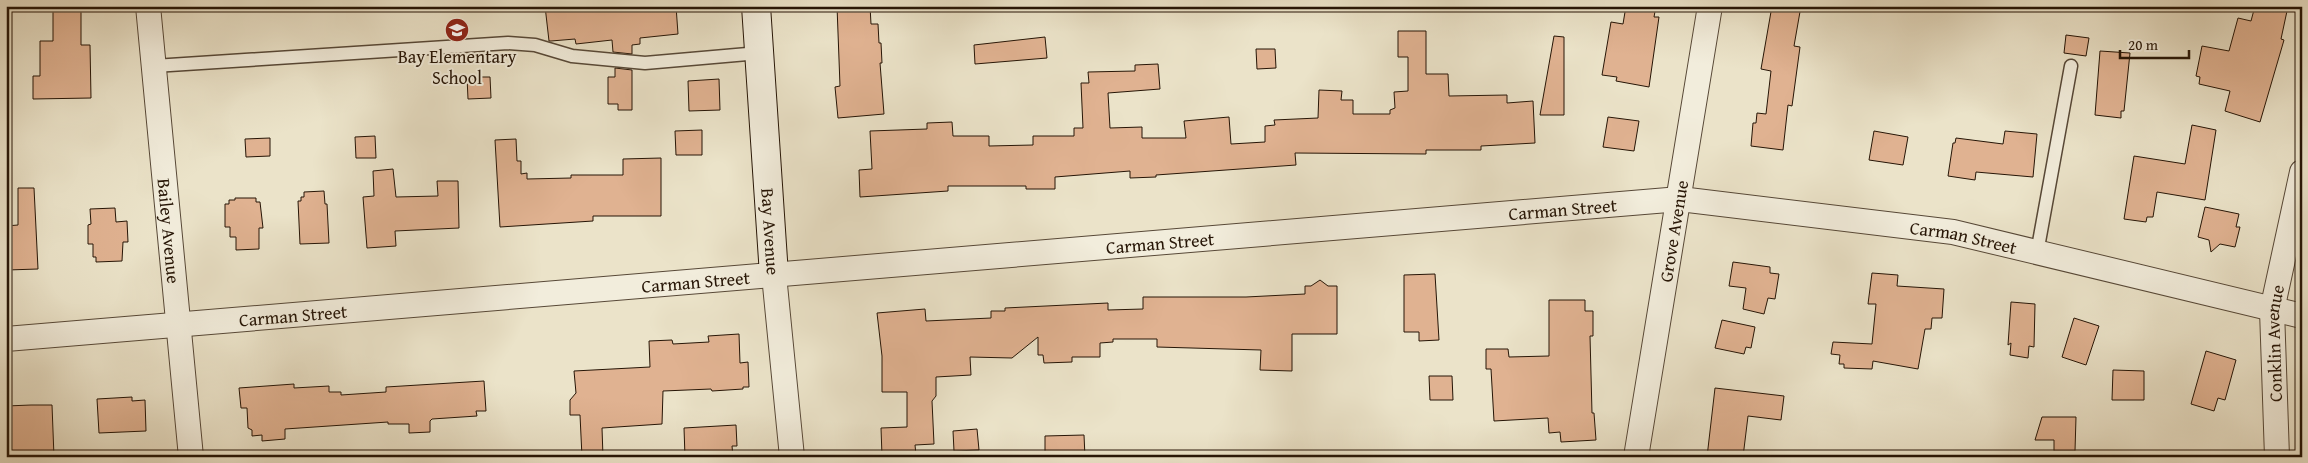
<svg xmlns="http://www.w3.org/2000/svg" width="2308" height="463" font-family="'Gentium Book Plus',serif">
  <rect width="100%" height="100%" fill="#ebe3c9"/>
  <filter id="stains"><feTurbulence type="fractalNoise" baseFrequency=".004" numOctaves="4"/><feColorMatrix values="0 0 0 0 .2 0 0 0 0 .09 0 0 0 0 .02 0 0 0 .5 -.17"/></filter>
  <radialGradient id="worn" r=".72"><stop offset=".6" stop-color="#630" stop-opacity="0"/><stop offset="1" stop-color="#630" stop-opacity=".3"/></radialGradient>
  <g fill="#e0b291" stroke="#261506">
    <path d="M53,6H81V45H90L91,98L33,99V76H40V41H53Z"/>
    <path d="M545,6H676L678,34L640,38V44L632,45V54L613,52L612,40L576,44L575,39L551,41H549Z"/>
    <path d="M837,6H870L871,24H878L879,43H881L882,63H880L884,114L838,118L835,87L840,86Z"/>
    <path d="M1626,6H1656L1654,17H1659L1649,87L1616,81L1617,77L1602,75L1611,22L1623,24Z"/>
    <path d="M1772,6H1801L1794,46L1800,47L1792,106L1788,105L1783,150L1751,146L1753,123H1756L1757,113L1766,114L1771,71L1761,69Z"/>
    <path d="M2255,6H2267L2287,11L2281,39L2284,40L2260,122L2225,111L2230,91L2199,84L2200,77L2196,76L2202,46L2229,51L2238,18L2251,21Z"/>
    <path d="M1398,31H1426V74H1448L1449,96L1507,95V103L1533,101L1535,143L1481,146V150H1426V154L1295,153L1296,165L1156,175V177L1130,178V171L1055,177V189H1026V186H948V191L860,197L859,170L872,169L870,131L927,129V123L952,122L953,136H989V146L1033,145V136H1074V128H1083L1081,83H1089L1088,72L1135,71V65L1158,64L1160,89L1108,93L1110,128L1142,127V138H1186L1184,121L1229,117L1231,144L1265,142V126L1275,125L1274,120L1318,118L1319,90L1342,91L1341,100H1353V114H1390V110L1395,108L1394,92L1408,91V57H1398Z"/>
    <path d="M2066,35L2089,38L2086,56L2064,53Z"/>
    <path d="M1554,36L1564,37V115H1540Z"/>
    <path d="M1045,37L1047,58L975,64L974,45Z"/>
    <path d="M1256,49H1275L1276,68L1257,69Z"/>
    <path d="M2100,51L2130,53L2124,111H2121V118L2095,115Z"/>
    <path d="M615,68L632,70V110H618V104H608V77H615Z"/>
    <path d="M467,77H490L491,98L468,99Z"/>
    <path d="M719,79L720,110L689,111L688,81Z"/>
    <path d="M1608,117L1639,121L1634,151L1603,147Z"/>
    <path d="M2192,125L2216,130L2205,200L2157,192L2153,217H2147L2146,222L2124,219L2134,156L2185,164Z"/>
    <path d="M702,130V155H676L675,131Z"/>
    <path d="M1874,131L1908,137L1903,165L1869,160Z"/>
    <path d="M2005,131L2037,134L2033,177L1976,172L1975,180L1948,176L1953,143H1955L1956,138L2003,144Z"/>
    <path d="M375,136L376,158H356L355,137Z"/>
    <path d="M270,138V156L246,157L245,139Z"/>
    <path d="M516,139L517,161H521V174L527,173V179L571,178V175H623V159L661,158V216H593V221L500,227L495,140Z"/>
    <path d="M393,169L396,197L438,196L437,181H458L459,228L395,231L396,246L367,248L363,197L374,196L373,171Z"/>
    <path d="M18,188H34L38,269L7,270L6,226L18,225Z"/>
    <path d="M324,191L325,204H327L329,243L300,244L298,201H301V197H304V192Z"/>
    <path d="M235,198H256V202H260L263,228H259V249L236,250V237H230V227H225V204H229V200H235Z"/>
    <path d="M2205,207L2239,214L2236,227H2240L2235,247L2220,244L2211,252L2209,240L2198,237Z"/>
    <path d="M115,208L116,222L127,221L128,242H123L122,261L96,262V257H93V244H88V225L91,224L90,209Z"/>
    <path d="M1733,262L1770,267V273L1779,274L1775,299L1768,298L1764,314L1743,309L1746,288L1729,286Z"/>
    <path d="M1872,273L1898,275L1897,286L1944,289L1942,318H1932L1931,329H1925L1918,369L1873,361L1872,369L1844,368V364H1839L1840,355L1831,354L1833,342L1872,344L1876,304H1868Z"/>
    <path d="M1435,274L1439,340L1419,341V332H1404V275Z"/>
    <path d="M1320,280L1328,286H1337V334H1292V371L1260,370L1261,350L1157,347V339H1113V342L1100,343V357H1072V362L1044,363L1043,355H1038V337L1012,358L970,357L971,375L936,377V396L932,401L934,444L915,445L916,455L882,456L881,428L907,427V392H882V356L877,313L925,309L926,321L991,318V311H1005V308L1108,303V310L1143,309V297H1246L1305,294V286H1311Z"/>
    <path d="M1549,300H1585V311H1593V336H1590L1592,413H1594L1596,440L1561,442L1560,432L1549,433L1548,418L1494,421L1491,369H1486V349H1508L1509,357L1549,356Z"/>
    <path d="M2011,302L2035,304L2034,347L2029,346L2028,358L2010,355L2011,343L2008,345Z"/>
    <path d="M2074,318L2099,326L2086,365L2062,357Z"/>
    <path d="M1722,320L1755,327L1751,348L1746,347L1744,354L1715,348Z"/>
    <path d="M739,334L740,363L748,362L749,387H743V389L712,391L711,389L663,391L662,424L602,428L603,457H582L580,415H570V400L576,393L574,371L650,367L649,341L672,340L673,344L709,342L708,336Z"/>
    <path d="M2206,351L2236,360L2225,400L2218,398L2214,411L2191,404Z"/>
    <path d="M2113,370L2144,371V400H2112Z"/>
    <path d="M1429,376H1452L1453,400H1430Z"/>
    <path d="M484,381L486,411H476L477,416L432,419L430,421V432L409,433V424H388V422L285,429V439L262,441V435L252,436V430L248,428L247,408H241L239,388L294,384V388L329,386V392H341V395L386,392V387Z"/>
    <path d="M1715,388L1784,396L1781,420L1748,416L1743,457H1707Z"/>
    <path d="M132,397V401L145,400L146,431L99,433L97,399Z"/>
    <path d="M31,405H52L54,457H6V406Z"/>
    <path d="M2042,417H2076L2075,451H2054V440H2035Z"/>
    <path d="M736,425L737,446H732L733,457H685L684,428Z"/>
    <path d="M977,429L979,450L954,451L953,431Z"/>
    <path d="M1084,435L1085,457H1045V436Z"/>
  </g>
  <g fill="none" stroke-linecap="round" stroke-linejoin="round">
    <g stroke="#574837" stroke-width="15">
      <g id="lane">
        <path d="M154,66L508,43L535,45L572,56L645,63L759,53"/>
        <path d="M2037,253L2071,66"/>
      </g>
    </g>
    <g stroke="#574837" stroke-width="26">
      <g id="street">
        <path id="s1" d="M148,6L191,457"/>
        <path d="M774,275L792,457"/>
        <path id="s2" d="M6,339L1680,199L1953,232L2302,316"/>
        <path id="s3" d="M1636,457L1710,6"/>
        <path id="s4" d="M2277,457L2272,310L2302,172"/>
      </g>
    </g>
    <g stroke="#261506" stroke-width="30">
      <g id="secondary">
        <path id="s5" d="M756,6L774,275"/>
      </g>
    </g>
    <use href="#lane" stroke="#f2eddc" stroke-width="12"/>
    <use href="#street" stroke="#f2eddc" stroke-width="24"/>
    <use href="#secondary" stroke="#f2eddc" stroke-width="28"/>
  </g>
  <defs>
    <g id="school-disc" transform="scale(1.25)"><circle r="9.5" fill="#8f2418" stroke="#f2eddc"/><path d="M0-5L7-2L0 1L-7-2ZM-4 1L0 2.5L4 1V4Q0 6-4 4Z" fill="#fff"/></g>
  </defs>
  <g fill-rule="evenodd">
    <use href="#school-disc" x="457" y="30"/>
  </g>
  <g text-anchor="middle" dominant-baseline="central" stroke-width="4" stroke-linejoin="round" paint-order="stroke">
    <g font-size="18" fill="#261506" stroke="#f2eddc">
      <text x="457" y="56">Bay Elementary<tspan x="457" dy="21">School</tspan></text>
    </g>
    <g font-size="18" fill="#261506" stroke="#f2eddc">
      <text stroke="none"><textPath href="#s2" startOffset="1562">Carman Street</textPath></text>
      <text stroke="none"><textPath href="#s1" startOffset="226">Bailey Avenue</textPath></text>
      <text stroke="none"><textPath href="#s5" startOffset="226">Bay Avenue</textPath></text>
      <text stroke="none"><textPath href="#s3" startOffset="229">Grove Avenue</textPath></text>
      <text stroke="none"><textPath href="#s2" startOffset="1966">Carman Street</textPath></text>
      <text stroke="none"><textPath href="#s2" startOffset="1158">Carman Street</textPath></text>
      <text stroke="none"><textPath href="#s2" startOffset="692">Carman Street</textPath></text>
      <text stroke="none"><textPath href="#s2" startOffset="288">Carman Street</textPath></text>
      <text stroke="none"><textPath href="#s4" startOffset="114">Conklin Avenue</textPath></text>
    </g>
  </g>
  <rect width="2308" height="463" fill="none" stroke="#ebe3c9" stroke-width="25"/>
  <rect x="8" y="8" width="2293" height="448" fill="none" stroke="#261506" stroke-width="2.5"/>
  <rect x="12" y="12" width="2283" height="438" fill="none" stroke="#261506"/>
  <path d="M2120 50v8h69v-8" fill="none" stroke="#261506" stroke-width="2.5"/>
  <text x="2128" y="50" font-size="15" fill="#261506" stroke="#f2eddc" stroke-width="4" paint-order="stroke">20 m</text>
  <rect width="100%" height="100%" filter="url(#stains)"/>
  <rect width="100%" height="100%" fill="url(#worn)"/>
</svg>
